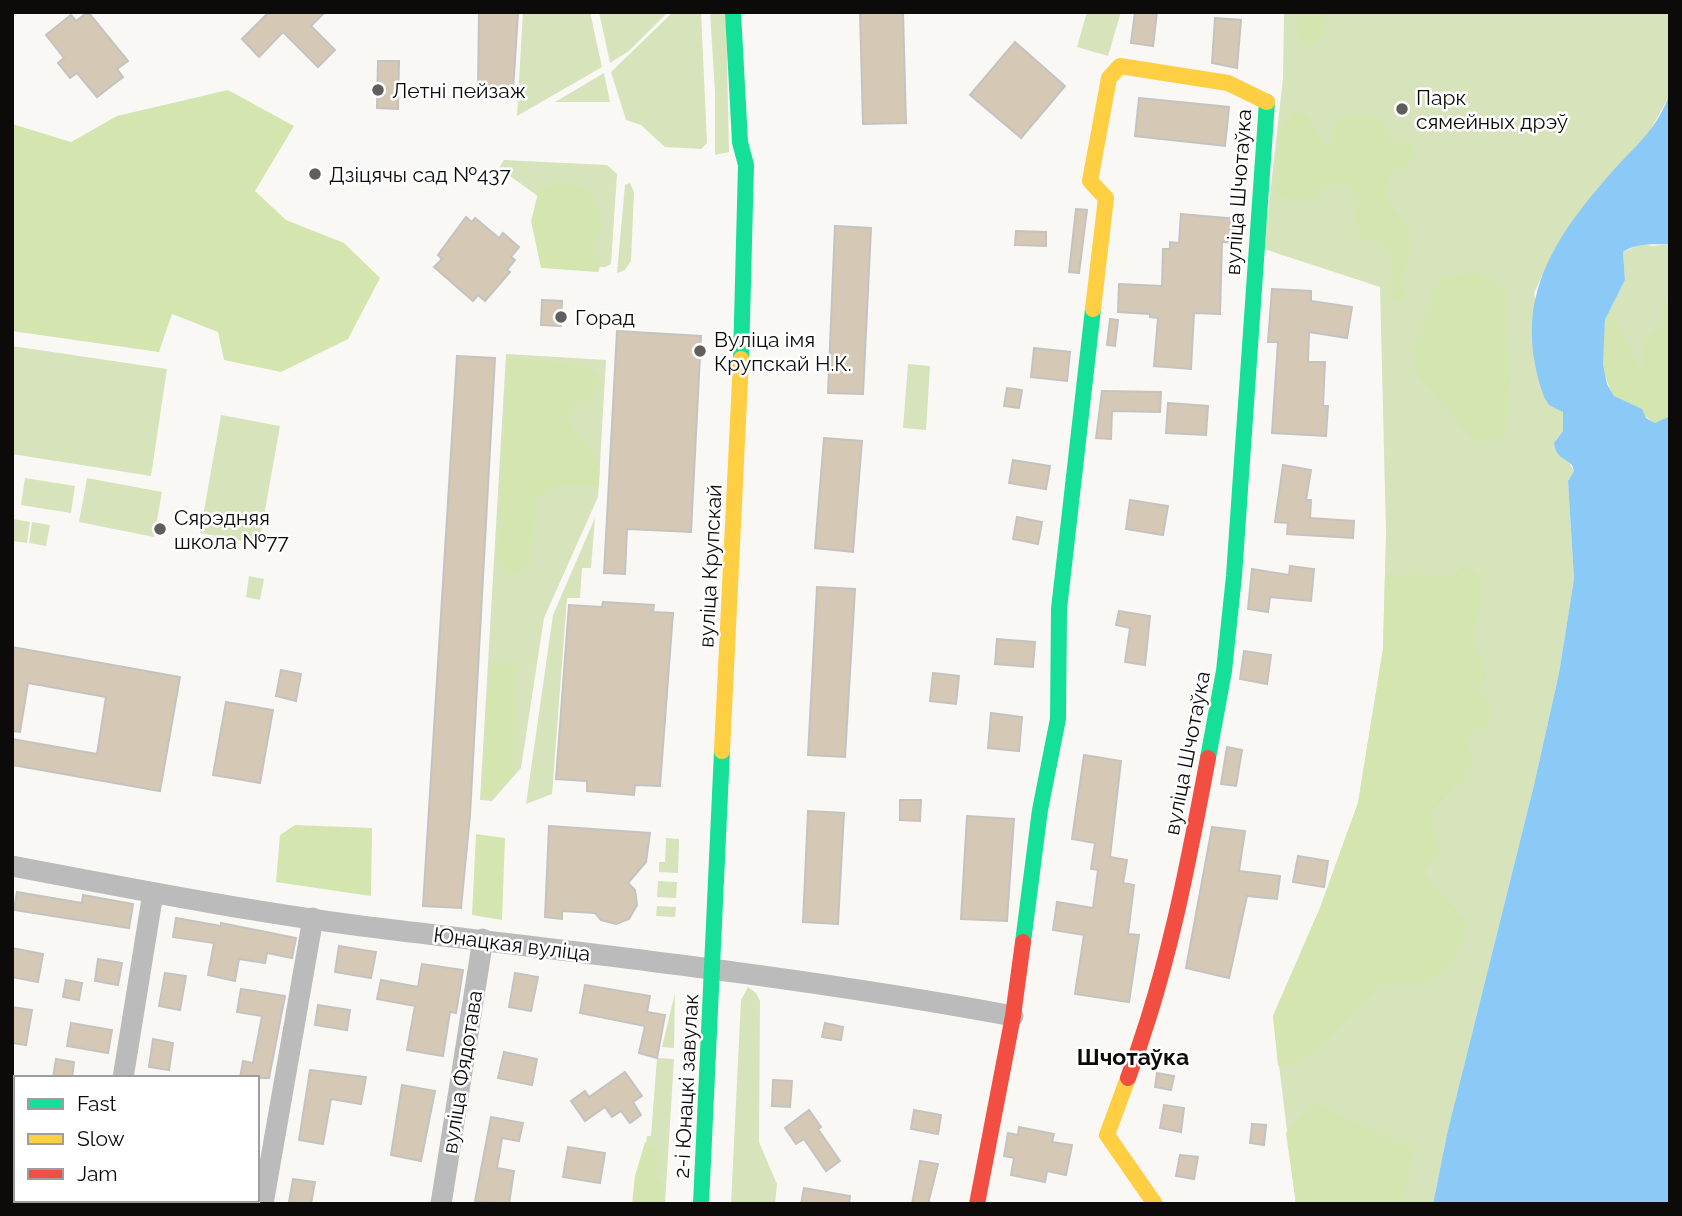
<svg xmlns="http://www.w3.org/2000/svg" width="1682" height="1216" font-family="Raleway,sans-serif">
  <rect width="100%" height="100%" fill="#faf8f5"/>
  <g fill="#d6e3bb">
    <path d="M523,12H590L602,67L517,116Z"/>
    <path d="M599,12H668L629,51L610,63Z"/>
    <path d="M673,12H701L707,143L701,149L665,147L641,125L626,120L611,72Z"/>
    <path d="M710,12H726L729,152L715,155V92Z"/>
    <path d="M1087,12H1121L1108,56L1077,47Z"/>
    <path d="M1284,12H1670L1668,98L1646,138L1611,173L1553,252L1534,293L1558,407L1563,412V431L1556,440L1574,471L1568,481L1574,579L1559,673L1534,785L1447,1134L1433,1204H1296L1273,1016L1320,908L1358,803L1383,649L1386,532L1380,287L1264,249L1283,78Z"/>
    <path d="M604,73L610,102H555Z"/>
    <path d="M504,160L607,165L617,174L611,264L605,267L551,266L539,197L499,168Z"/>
    <path d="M630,183L634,192L631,261L625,270L617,273L625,185Z"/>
    <path d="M1641,244L1653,246L1670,244V416L1655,423L1614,396L1605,320L1625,280L1623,252Z"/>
    <path d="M12,346L167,369L151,476L12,454Z"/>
    <path d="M506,354L606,360L598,497L544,618L521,768L492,801L480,800Z"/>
    <path d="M908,364L930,366L926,430L903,428Z"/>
    <path d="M221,415L280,426L259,544L200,533Z"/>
    <path d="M25,478L75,486L71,513L21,505Z"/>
    <path d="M87,478L162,492L154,537L79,522Z"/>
    <path d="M595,518L591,568H582L580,598H567L552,794L526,804L553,615Z"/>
    <path d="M13,519L30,522L27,543L12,541Z"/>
    <path d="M32,522L50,525L46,546L29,543Z"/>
    <path d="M249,576L264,579L260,600L246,597Z"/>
    <path d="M666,838L679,839L678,873L659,872V862H665Z"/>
    <path d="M658,881L677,882L676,898L657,897Z"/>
    <path d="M657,906L676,907L675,917L656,916Z"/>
    <path d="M748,987L756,993L760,1001L759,1142L777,1184L775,1204H731L741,1000Z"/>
    <path d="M675,993L674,1048L662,1047Z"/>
    <path d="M657,1058L674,1059L665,1204H638L647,1136H651Z"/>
  </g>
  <g fill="#d4e5af">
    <path d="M1297,12H1348L1329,13L1325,22V34L1314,45L1303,44L1298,36Z"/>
    <path d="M228,90L294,126L255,191L286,220L344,243L380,278L348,339L281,372L224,360L218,332L172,314L159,352L12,331V124L71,142L117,116Z"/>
    <path d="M1294,112L1306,114L1324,143H1331L1338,115L1371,116L1387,127L1389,139L1409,143L1416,153L1407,168L1391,172C1376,215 1408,207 1411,239C1413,251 1407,259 1404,271C1402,279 1406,289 1407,298L1398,303L1388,295C1387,274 1399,261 1384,244C1357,243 1350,229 1357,204L1346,184L1325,185L1318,199L1296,201L1274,195L1281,125Z"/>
    <path d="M557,182C597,188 594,191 602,229C594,243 590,249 601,263L598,272L541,268L531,221L538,193Z"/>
    <path d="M1477,273L1508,289L1509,414L1506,437L1475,442L1418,375L1413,352L1439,277Z"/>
    <path d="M1670,301V416L1655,423L1628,401L1614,396C1599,371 1598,333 1612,307C1619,330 1631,346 1639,368L1645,365C1639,346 1645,337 1661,326L1662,307Z"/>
    <path d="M508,359L580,364L597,374V397L575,404L569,423L600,463L599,486H557L536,497L531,565L514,575L504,570L497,558Z"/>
    <path d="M1465,566C1493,576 1477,609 1475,631C1474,645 1482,662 1486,675L1479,690L1494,713L1486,728L1472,730L1467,740L1474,761L1466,771L1464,782L1454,786L1429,814L1440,850L1434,861L1422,873L1466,922C1466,942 1445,975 1425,982C1409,987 1387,979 1373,992C1351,1011 1307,1070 1278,1066L1273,1016L1320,908L1358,803L1383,649L1385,575L1423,574L1450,578Z"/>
    <path d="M490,663L517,664L514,772L493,796H482Z"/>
    <path d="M295,825L372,828L371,896L276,882L280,835Z"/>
    <path d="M476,834L505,838L502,920L472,915Z"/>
    <path d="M1314,1102L1415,1150L1402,1204H1296L1286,1133Z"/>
    <path d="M645,1142L660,1153L656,1177L664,1186L661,1204H632L635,1176Z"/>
  </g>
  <path fill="#8bcaf7" d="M1670,92V244C1653,245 1638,242 1623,252L1625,280L1605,320L1603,364L1607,384L1614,396L1642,409L1646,418L1655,423L1670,416V1204H1433L1447,1134L1534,785L1559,673L1574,579L1568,481L1574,471L1572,465C1563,456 1557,459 1554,443L1563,431V412L1549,405L1544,397C1511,304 1549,244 1610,174C1634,147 1659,128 1670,92Z"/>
  <g fill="#d5c9b5" stroke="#c4c3c0" stroke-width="2">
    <path d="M88,12L128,61L117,69L123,77L97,97L77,73L70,78L58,63L64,58L46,35L71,15L76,21Z"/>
    <path d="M269,12H325L311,26L335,50L318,67L283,32L259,57L242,39Z"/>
    <path d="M479,12H518L513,92L478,89Z"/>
    <path d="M860,12H903L906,123L863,124Z"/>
    <path d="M1135,12H1157L1153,46L1131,43Z"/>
    <path d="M1215,18L1241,20L1237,68L1212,63Z"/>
    <path d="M1015,42L1065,86L1021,138L970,95Z"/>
    <path d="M378,61H399L398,109L377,108Z"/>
    <path d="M1139,98L1229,107L1225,146L1135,136Z"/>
    <path d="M1076,209L1087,210L1079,273L1069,272Z"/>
    <path d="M1181,214L1237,219L1234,243L1222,242L1220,314L1194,313L1191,369L1154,366L1158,318L1150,317V314L1118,312L1119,284L1162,286L1163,249H1170V242L1179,243Z"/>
    <path d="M466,217L472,222L475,218L499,238L503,233L519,247L511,257L515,260L507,270L510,272L485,301L478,295L473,301L434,267L442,259L438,255Z"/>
    <path d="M835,226L871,228L863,394L828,393Z"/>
    <path d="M1016,231L1046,232V246L1015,245Z"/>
    <path d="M1272,289L1311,291V301L1352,307L1347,338L1309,332L1308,362H1325L1323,406H1328L1326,436L1272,433L1278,342H1268Z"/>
    <path d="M542,300L562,301L561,326L541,325Z"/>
    <path d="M1110,319L1118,320L1115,346L1107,345Z"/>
    <path d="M617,331L701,336L691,532L627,529L625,574L604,573Z"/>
    <path d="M1034,348L1070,352L1067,381L1031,377Z"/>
    <path d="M457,356L495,358L470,815L461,908L423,906Z"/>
    <path d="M1007,388L1022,390L1019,408L1004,406Z"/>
    <path d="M1102,391L1161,392L1160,412L1112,411L1111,439L1096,438Z"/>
    <path d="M1168,403L1208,406L1206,435L1166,433Z"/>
    <path d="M824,438L862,441L853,552L815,548Z"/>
    <path d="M1013,460L1050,466L1046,489L1009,483Z"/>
    <path d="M1283,465L1311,470L1306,500H1311L1310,518L1354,521L1353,538L1287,534L1288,523L1275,522Z"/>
    <path d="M1130,500L1168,506L1163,535L1126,529Z"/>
    <path d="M1017,517L1042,522L1038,544L1013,539Z"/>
    <path d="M1290,566L1314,569L1311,601L1270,597L1268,612L1248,609L1252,569L1289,575Z"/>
    <path d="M817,587L855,589L845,757L808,755Z"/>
    <path d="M603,602L654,605L653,612L673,613L660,786L635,785L634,795L587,791V781L556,779L569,605L602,607Z"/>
    <path d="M1119,611L1150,616L1145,665L1125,662L1130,628L1116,625Z"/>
    <path d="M997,639L1035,642L1033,667L995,664Z"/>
    <path d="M12,647L180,677L160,791L12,765V739L97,754L106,697L28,683L20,732L12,731Z"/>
    <path d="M1244,651L1271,655L1267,684L1240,679Z"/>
    <path d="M281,670L301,674L296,701L276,696Z"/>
    <path d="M933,673L959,676L956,704L930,701Z"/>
    <path d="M226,702L273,710L260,783L213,775Z"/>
    <path d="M991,713L1022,717L1019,751L988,748Z"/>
    <path d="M1227,747L1242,750L1236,786L1221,784Z"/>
    <path d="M1084,755L1121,761L1110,857L1127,860L1123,883L1134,885L1128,934L1139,935L1129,1002L1075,994L1084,935L1053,930L1057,902L1093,908L1098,870L1091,869L1095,843L1072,839Z"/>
    <path d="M900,800H921L920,821L900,820Z"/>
    <path d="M808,811L844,813L838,924L803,922Z"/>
    <path d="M967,816L1014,819L1007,921L961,919Z"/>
    <path d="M549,826L650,833L646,862L628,883L635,890L637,905L629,919L616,924L601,920L595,913L562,911V919L545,917Z"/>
    <path d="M1212,827L1245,831L1239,871L1280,876L1277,899L1247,896L1229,978L1186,968Z"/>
    <path d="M1298,856L1328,861L1324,887L1293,882Z"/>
    <path d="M17,892L82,903L83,895L133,904L129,928L14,910Z"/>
    <path d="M176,918L221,926V923L296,938L292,958L267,953L265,963L239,959L235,981L208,975L214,943L173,937Z"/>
    <path d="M339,946L376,952L371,978L335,972Z"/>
    <path d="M12,948L43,954L38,982L12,977Z"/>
    <path d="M98,959L122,963L118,985L95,981Z"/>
    <path d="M422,964L463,970L456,1013L450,1012L443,1056L407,1050L415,1006L377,999L381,980L418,987Z"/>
    <path d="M165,973L186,976L180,1010L159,1006Z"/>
    <path d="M515,973L538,977L531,1011L509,1007Z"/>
    <path d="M66,980L82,983L79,1000L63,997Z"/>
    <path d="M585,985L650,996L647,1012L665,1015L657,1058L639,1053L645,1026L580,1013Z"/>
    <path d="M241,989L285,996L269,1078H240L243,1061L253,1063L262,1016L237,1012Z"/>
    <path d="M318,1005L350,1010L347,1030L315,1025Z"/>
    <path d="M12,1007L32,1010L26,1045L12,1043Z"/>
    <path d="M71,1023L112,1030L108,1053L67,1046Z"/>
    <path d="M825,1023L843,1027L841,1040L822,1037Z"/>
    <path d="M153,1039L173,1043L169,1070L149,1067Z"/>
    <path d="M504,1052L537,1059L532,1085L498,1078Z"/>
    <path d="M56,1059L74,1062L72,1078H53Z"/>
    <path d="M310,1070L366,1077L361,1104L331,1099L323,1144L299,1140Z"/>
    <path d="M625,1072L642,1096L633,1102L641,1115L630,1123L621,1111L612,1117L605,1107L585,1121L571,1101L585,1091L589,1097Z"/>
    <path d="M1157,1073L1174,1076L1171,1090L1155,1087Z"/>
    <path d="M773,1080L792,1081L790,1107L772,1106Z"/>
    <path d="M402,1085L435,1091L421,1161L391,1155Z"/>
    <path d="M1164,1105L1184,1108L1181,1132L1160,1128Z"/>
    <path d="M809,1110L821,1127L818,1129L840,1161L826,1171L804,1139L796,1144L785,1128Z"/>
    <path d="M914,1110L941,1115L938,1134L911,1129Z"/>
    <path d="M491,1117L523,1123L519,1141L502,1138L497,1168L514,1171L509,1204L475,1201Z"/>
    <path d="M1252,1124L1266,1125L1264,1145L1250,1143Z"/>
    <path d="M1019,1127L1054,1134L1052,1142L1072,1145L1066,1175L1047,1171L1045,1182L1011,1175L1014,1158L1004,1156L1008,1133L1018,1135Z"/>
    <path d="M568,1147L605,1153L600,1183L563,1177Z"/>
    <path d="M1180,1155L1198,1157L1194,1179L1176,1176Z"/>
    <path d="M920,1161L938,1164L928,1204H912Z"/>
    <path d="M293,1179L315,1182L311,1204L289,1202Z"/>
    <path d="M804,1188L850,1196L849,1204H801Z"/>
  </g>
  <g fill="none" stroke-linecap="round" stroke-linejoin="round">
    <g stroke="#babbba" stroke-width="21">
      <path d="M12,866C139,890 266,915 394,930C601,955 808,978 1013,1016"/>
      <path d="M123,1078L153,893"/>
      <path d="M103,1204V1200"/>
      <path d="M263,1204L313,918"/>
      <path d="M441,1204L483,939"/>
    </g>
    <g stroke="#16e098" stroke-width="16">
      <path d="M733,12L740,142L746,165L741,359"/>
      <path d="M1208,758L1224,671L1234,576L1267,102"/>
      <path d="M1023,942L1040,810L1058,719L1059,609L1093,309"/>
      <path d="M701,1204L722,751"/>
    </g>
    <g stroke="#ffcf43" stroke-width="16">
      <path d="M1093,309L1106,198L1090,181L1109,78L1120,66L1228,83L1267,102"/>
      <path d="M722,751L741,359"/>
      <path d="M1128,1078L1107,1135L1155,1204"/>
    </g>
    <g stroke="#f24e42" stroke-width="16">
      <path d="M1128,1078C1168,971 1187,870 1208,758"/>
      <path d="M977,1204L1013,1016L1023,942"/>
    </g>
  </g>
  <g fill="#5f5e5c" stroke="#fff" stroke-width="2.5">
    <circle cx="378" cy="90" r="7"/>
    <circle cx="1402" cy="109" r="7"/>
    <circle cx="315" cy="174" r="7"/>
    <circle cx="561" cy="317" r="7"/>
    <circle cx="700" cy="351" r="7"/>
    <circle cx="160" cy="529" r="7"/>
  </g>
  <g text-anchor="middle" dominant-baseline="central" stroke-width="5" stroke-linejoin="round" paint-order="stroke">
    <g font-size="21" fill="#0c0b0a" stroke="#fff" text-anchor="start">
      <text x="392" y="90">Летні пейзаж</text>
      <text x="1416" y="97">Парк<tspan x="1416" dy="24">сямейных дрэў</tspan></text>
      <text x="329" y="174">Дзіцячы сад №437</text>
      <text x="575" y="317">Горад</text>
      <text x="714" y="339">Вуліца імя<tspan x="714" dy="24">Крупскай Н.К.</tspan></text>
      <text x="174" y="517">Сярэдняя<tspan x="174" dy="24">школа №77</tspan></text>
    </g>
    <g font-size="21" fill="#0c0b0a" stroke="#fff">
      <text transform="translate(1238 192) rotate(-86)">вуліца Шчотаўка</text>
      <text transform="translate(710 566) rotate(-87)">вуліца Крупскай</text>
      <text transform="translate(1187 753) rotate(-79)">вуліца Шчотаўка</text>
      <text transform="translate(512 944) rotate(7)">Юнацкая вуліца</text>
      <text transform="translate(462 1072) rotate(-81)">вуліца Фядотава</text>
      <text transform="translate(686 1086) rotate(-87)">2-і Юнацкі завулак</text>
    </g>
    <g font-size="23" font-weight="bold" fill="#0c0b0a" stroke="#fff">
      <text x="1133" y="1056">Шчотаўка</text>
    </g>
  </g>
  <rect width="1682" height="1216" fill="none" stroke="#0c0b0a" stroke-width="28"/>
  <rect x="14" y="1076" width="245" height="126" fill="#ffffff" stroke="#9e9d9d" stroke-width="2"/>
  <rect x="28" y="1099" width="35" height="10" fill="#16e098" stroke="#9e9d9d" stroke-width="2"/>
  <text x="77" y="1111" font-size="21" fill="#0c0b0a">Fast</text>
  <rect x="28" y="1134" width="35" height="10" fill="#ffcf43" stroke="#9e9d9d" stroke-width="2"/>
  <text x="77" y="1146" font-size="21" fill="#0c0b0a">Slow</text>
  <rect x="28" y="1169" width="35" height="10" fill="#f24e42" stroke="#9e9d9d" stroke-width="2"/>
  <text x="77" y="1181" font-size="21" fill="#0c0b0a">Jam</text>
</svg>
